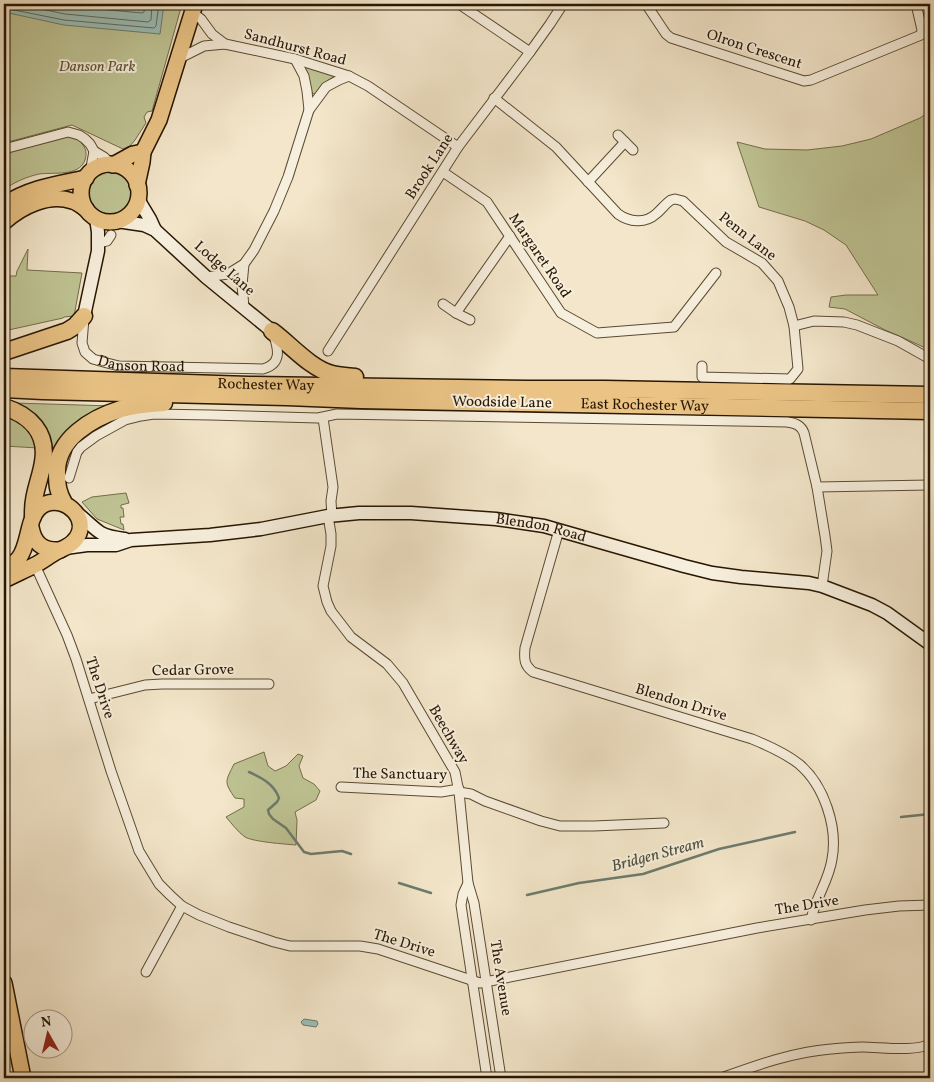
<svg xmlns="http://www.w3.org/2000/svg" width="934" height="1082" font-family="Vollkorn,serif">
  <rect width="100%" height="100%" fill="#f3e6ca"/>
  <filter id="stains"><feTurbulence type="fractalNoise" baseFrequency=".004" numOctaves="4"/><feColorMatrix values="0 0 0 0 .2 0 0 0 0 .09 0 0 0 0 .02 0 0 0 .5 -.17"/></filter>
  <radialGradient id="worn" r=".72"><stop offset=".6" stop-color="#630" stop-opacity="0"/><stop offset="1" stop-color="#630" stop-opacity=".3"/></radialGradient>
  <g fill="#bfc494" stroke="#736d4a">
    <path d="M4,4H182L152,111L147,112L144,117L146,123L135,140L130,146L123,149L72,125L4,143Z"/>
    <path d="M303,65L336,75L327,81L318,92L315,94L312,93Z"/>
    <path d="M930,111V350L897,335L885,330L845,309L829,307L831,297L846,295H878L846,245L824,230L805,221L759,207L737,142L765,149L807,150L842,146L871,139L920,118Z"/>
    <path d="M66,136C73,137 79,139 83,145C86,149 87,154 85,160C79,177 53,172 39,174C26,177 14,182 4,190V154Z"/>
    <circle cx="110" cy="193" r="21"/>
    <path d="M28,249L27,270L82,273L74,316L64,317L63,318L4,331V276H16L17,271Z"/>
    <path d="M14,403L113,406L52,466Z"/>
    <path d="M4,412L25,420L38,448L4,446Z"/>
    <path d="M126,493L129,503L121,505V508H123L124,517H120L121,524H123L124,530L97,519L82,502L92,497Z"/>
    <path d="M264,752L268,766L275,771L286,766L298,754L303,756L299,766L303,778L314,784L320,791L316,800L295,812L297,820L296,845C285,844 254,842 245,837C238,832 232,824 226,817L244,807V799L235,798C223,781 226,781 234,764Z"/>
  </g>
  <g fill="#9bbfb8" stroke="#6d7b6e">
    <path d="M4,4H164L160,34L64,25L4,12Z"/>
    <path d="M304,1019L317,1021L318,1024L316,1027L303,1025L301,1022Z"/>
  </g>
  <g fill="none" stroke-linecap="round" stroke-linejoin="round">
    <g stroke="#616a5c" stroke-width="1">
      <path d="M18,4L65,14L148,22L151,20L152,4"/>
      <path d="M55,4L66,6L142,13L144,12L145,4"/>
      <path d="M4,8L64,20L154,28L156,26L159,4"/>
    </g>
    <g stroke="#6d7b6e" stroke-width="2.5">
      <path d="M249,772C262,778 274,784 279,798L277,802L268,810L269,814L273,819L286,828L304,852L311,854L342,851L351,854"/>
      <path d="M901,817L930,814"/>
      <path d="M399,883L431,893"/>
      <path d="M527,895L579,883L643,874L719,849L795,832"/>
    </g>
    <g stroke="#5a4a32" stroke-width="11">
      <g id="street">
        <path d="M459,4L530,52"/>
        <path d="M646,4L666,34L671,38L804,81L811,80L921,35L922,30L916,4"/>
        <path d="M193,13L201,19L212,34L225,44"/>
        <path d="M178,59L204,46L225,44L295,59L349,76L368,86L458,147"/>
        <path d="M295,59L304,76L307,91L309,110"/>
        <path d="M494,98L556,147L618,214C629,222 645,224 656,214C661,210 665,204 671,200L675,199L683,201L726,242L762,263L778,281L789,307L794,326L798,369L790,379L702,377V366"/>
        <path d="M618,135L633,150"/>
        <path d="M4,149L68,132L79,135L85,139L90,144L94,151L104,157L111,164"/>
        <path d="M443,172L487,202L561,313L597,333L674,327L716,273"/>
        <path d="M90,173L94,151"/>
        <path d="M588,182L625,142"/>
        <path d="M98,243L107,241L111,235"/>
        <path d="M206,277L228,274L244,264L254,250L274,211L288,177L309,110L326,87L339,80L349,76"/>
        <path d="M443,304L456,313L470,320"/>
        <path d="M244,307L242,285L244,264"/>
        <path d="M456,313L510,236"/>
        <path id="s1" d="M84,318L82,343L85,352L93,359L107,363L119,366L263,369C281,364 279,351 274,336"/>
        <path d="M794,326L814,321L844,322L857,325L898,341L930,359"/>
        <path d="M328,351L458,147L530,52L550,24L563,4"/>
        <path d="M323,418L333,487L331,501L332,516"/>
        <path d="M69,478L77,452L81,447L96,436L125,420L141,416L154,414L210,415L318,418L337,414L787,422C795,423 801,425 804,433L817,487L825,536L827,551L822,586"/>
        <path d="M817,487L930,485"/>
        <path d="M328,516L331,534V546L323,586L327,602L331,611L351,637L387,664L403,683L455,772L459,792L471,794L485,801L541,821L560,826H594L664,823"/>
        <path d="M559,530L525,648C524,659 524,665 533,672L752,739C769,746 785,753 799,764C824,785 838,827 832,859C829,881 815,898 811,920"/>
        <path d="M35,565L67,635L76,659L111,771L139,851L159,884L170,895L182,906L199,915L229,927L274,942L290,946H360L378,949L480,983L757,928L865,910L899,906L930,905"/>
        <path d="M89,699L145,685L162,684H269"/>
        <path d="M341,787L441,792L459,789"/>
        <path d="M459,792L468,883L474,903L501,1078"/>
        <path d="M468,883L463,894L461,905L487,1078"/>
        <path d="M146,972L182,906"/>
        <path d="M721,1078C757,1065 793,1052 831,1049C842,1048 852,1047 862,1047C880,1047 915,1052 930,1044"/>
      </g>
    </g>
    <g stroke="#271600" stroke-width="15">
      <g id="secondary">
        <path d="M138,199L150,219L155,230"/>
        <path d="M117,221L144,225L155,230L206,277L272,331"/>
        <path d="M84,316L98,251V232L96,218"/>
        <path d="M78,514C86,520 93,528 101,533C108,537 117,538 125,539"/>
        <path id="s2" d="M65,548L87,545H116L131,540L210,535L261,529L328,516L359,513H411L496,519L544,526L684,566L712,573L741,577L809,583L822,586L872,605L887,613L930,644"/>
      </g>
    </g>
    <g stroke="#271600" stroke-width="18">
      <g id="primary">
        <circle cx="110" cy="193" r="29"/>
        <path d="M113,165L133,154L143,152"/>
        <path d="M137,185L142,162L143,152L159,120L195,4"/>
        <path d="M4,205C28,188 58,184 86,178"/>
        <path d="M4,222C22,206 49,193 72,201C77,202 81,206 86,209"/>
        <path d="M31,527C34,544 43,551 60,550"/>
        <path d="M4,569C9,566 15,563 19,558C31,542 26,513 45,504C68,495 92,522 74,541C70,546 64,548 58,551C50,555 43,561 35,565C25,570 14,575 4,580"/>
        <path d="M4,983L23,1078"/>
      </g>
    </g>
    <g stroke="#271600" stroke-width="19">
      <g id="highway">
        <path d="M272,331C291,345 310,368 332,374C339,376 348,376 355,377"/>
        <path d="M4,352L67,331L75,326L84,316"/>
        <path id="s3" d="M4,377L249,385L528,389H605L930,395"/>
        <path id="s4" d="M4,389L43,391L287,397L361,400L930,411"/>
        <path d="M4,407C30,415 48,433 43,462C41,475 36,487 34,500C33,505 33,511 33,516"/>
        <path d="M64,503C58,493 57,485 57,473C56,439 92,418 121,409C135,405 149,404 164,403"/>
      </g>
    </g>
    <use href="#street" stroke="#f7efdd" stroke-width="9"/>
    <use href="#secondary" stroke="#f7efdd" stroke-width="12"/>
    <use href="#primary" stroke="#eac385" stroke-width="15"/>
    <use href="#highway" stroke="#eac385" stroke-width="16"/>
  </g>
  <g text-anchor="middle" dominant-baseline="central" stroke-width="4" stroke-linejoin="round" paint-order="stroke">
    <g font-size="15" fill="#271600" stroke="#f7efdd">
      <text transform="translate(295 48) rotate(15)">Sandhurst Road</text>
      <text transform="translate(754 50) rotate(18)">Olron Crescent</text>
      <text transform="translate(430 167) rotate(-57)">Brook Lane</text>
      <text transform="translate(747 237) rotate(38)">Penn Lane</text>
      <text transform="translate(539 256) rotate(56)">Margaret Road</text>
      <text transform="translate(224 269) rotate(41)">Lodge Lane</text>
      <text stroke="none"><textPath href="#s1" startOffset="94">Danson Road</textPath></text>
      <text stroke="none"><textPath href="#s3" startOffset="262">Rochester Way</textPath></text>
      <text transform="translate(502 403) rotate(1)">Woodside Lane</text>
      <text stroke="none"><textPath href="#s4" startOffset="641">East Rochester Way</textPath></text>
      <text stroke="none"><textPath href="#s2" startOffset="480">Blendon Road</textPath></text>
      <text transform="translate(193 671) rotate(-1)">Cedar Grove</text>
      <text transform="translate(99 688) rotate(72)">The Drive</text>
      <text transform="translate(681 703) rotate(17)">Blendon Drive</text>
      <text transform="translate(448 735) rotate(60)">Beechway</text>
      <text transform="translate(400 775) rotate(1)">The Sanctuary</text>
      <text transform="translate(807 906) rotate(-9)">The Drive</text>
      <text transform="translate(404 944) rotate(17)">The Drive</text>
      <text transform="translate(500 978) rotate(81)">The Avenue</text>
    </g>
    <g font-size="15" font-style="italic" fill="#5c5334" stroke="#f7efdd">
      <text x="97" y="67">Danson Park</text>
    </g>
    <g font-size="16" font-style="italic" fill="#505140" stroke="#f7efdd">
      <text transform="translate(658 855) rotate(-15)">Bridgen Stream</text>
    </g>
  </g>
  <rect width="934" height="1082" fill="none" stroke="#f3e6ca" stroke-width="20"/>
  <rect x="5" y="5" width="924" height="1072" fill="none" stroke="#271600" stroke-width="2.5"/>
  <rect x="10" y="10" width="914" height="1062" fill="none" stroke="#271600"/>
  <g transform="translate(48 1034) rotate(352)"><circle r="24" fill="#f7efdd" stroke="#a49885"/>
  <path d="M0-4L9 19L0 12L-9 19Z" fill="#8f2418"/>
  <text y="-8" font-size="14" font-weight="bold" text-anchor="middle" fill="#271600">N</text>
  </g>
  <rect width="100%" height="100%" filter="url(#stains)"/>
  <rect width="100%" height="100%" fill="url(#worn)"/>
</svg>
